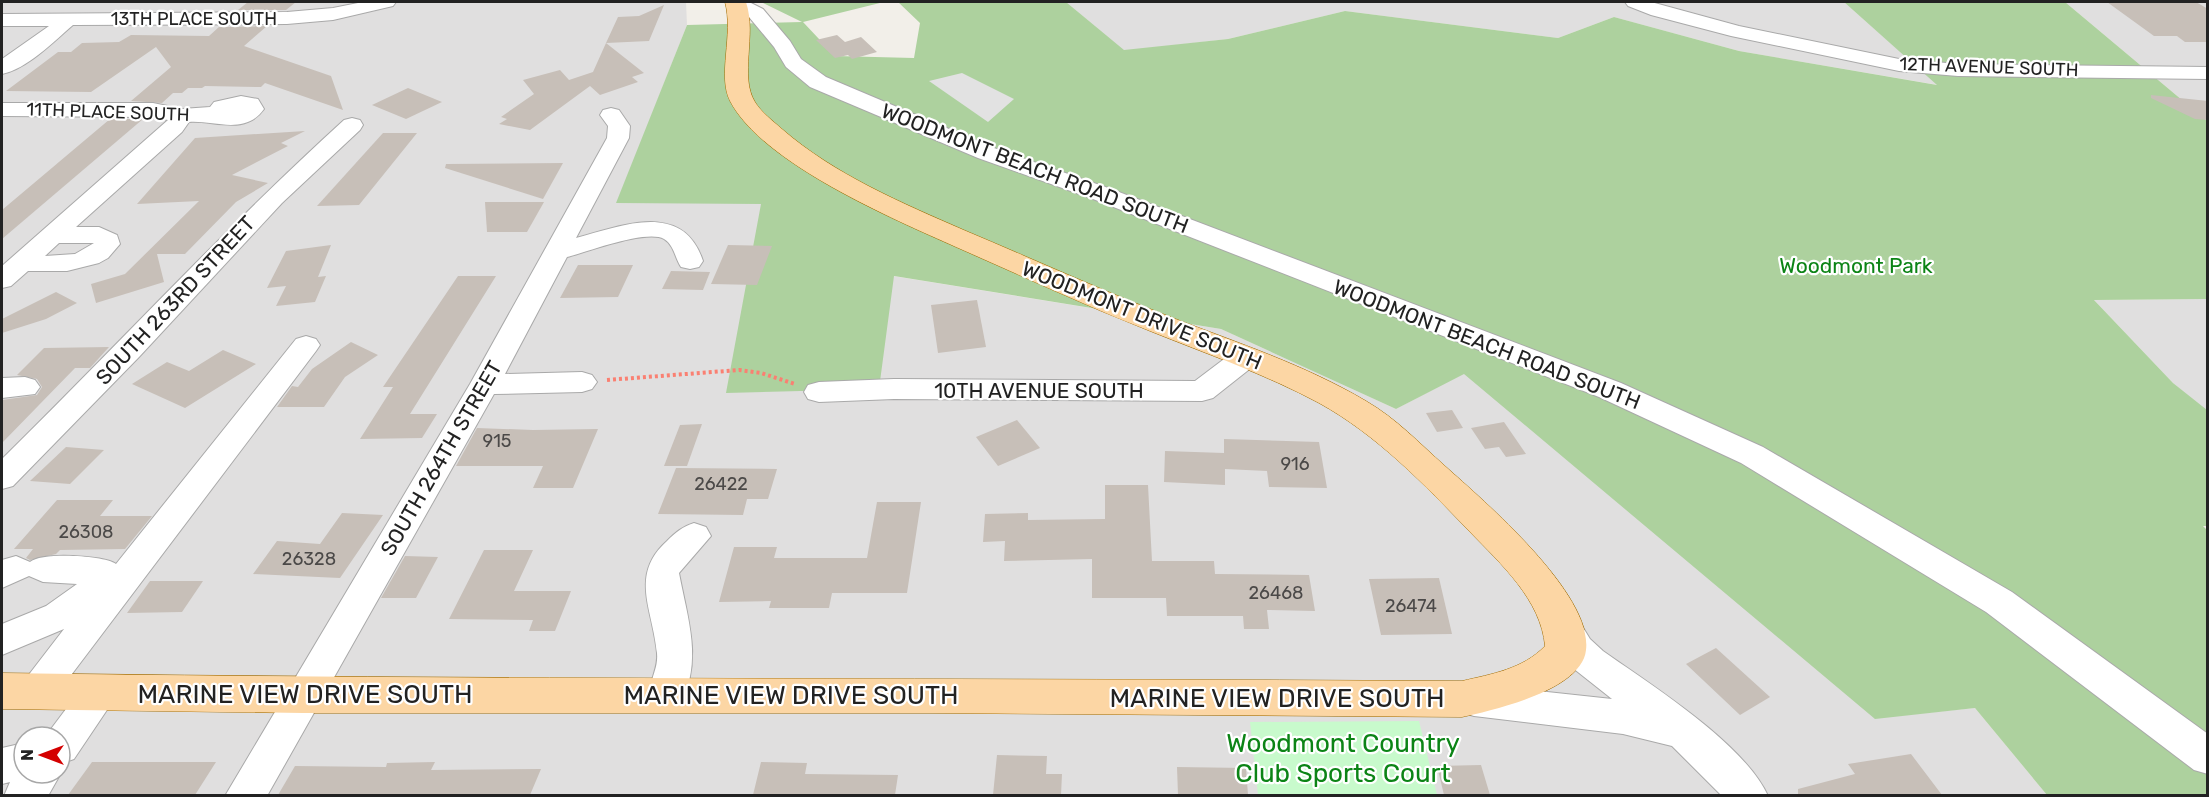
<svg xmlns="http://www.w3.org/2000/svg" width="2209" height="797" font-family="Rubik,sans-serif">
  <rect width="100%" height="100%" fill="#f2efe9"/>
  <g fill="#e0dfdf" fill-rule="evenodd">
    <path d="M2,2H686L687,25L617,203H761L893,276L1221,329L1396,409L1464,373L1875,718L1975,708L2047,795L2,796ZM24,737H60V773H24Z"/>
    <path d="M1066,2H1844L1938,85L1739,51L1614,17L1558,38L1345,11L1228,39L1124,51Z"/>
    <path d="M2065,2H2207V121Z"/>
    <path d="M2207,299V412L2173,383L2094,300Z"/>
  </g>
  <path fill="#add19e" d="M761,2H884L803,22L835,56L914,58L920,23L898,2H1066L1124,50L1228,39L1345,11L1558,38L1614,17L1739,51L1937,85L1844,2H2065L2207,121V299L2094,300L2173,383L2207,410L2208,526H2203L2208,531L2207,795H2047L1975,708L1875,719L1464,374L1396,409L1221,329L894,276L879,389L726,393L761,204L616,203L687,25L802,22Z"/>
  <path fill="#c8facc" d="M1419,721L1437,795H1258L1250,722Z"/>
  <path fill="#e2e2e2" d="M962,73L1014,99L988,122L929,81Z"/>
  <g fill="#c7bfb8">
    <path d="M248,2H296L286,10H238Z"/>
    <path d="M2107,2H2196L2208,9V42H2185L2177,36H2154Z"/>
    <path d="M664,5L649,41L606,43L618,17L639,16Z"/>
    <path d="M267,26L244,46L331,76L343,110L265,83L261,87L205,86L202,88H188L182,93H173L162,103L131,101L171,67L156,47L91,92L6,91L58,52H71L82,43L119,42L131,35L209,36L219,27Z"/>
    <path d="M837,35L845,42L861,37L877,52L852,59L848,55L835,58L816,40Z"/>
    <path d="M606,43L644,73L632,77L638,82L600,95L590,86L530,130L499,124L507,119L501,117L534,94L523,80L560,70L569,80L593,72Z"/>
    <path d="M408,88L442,102L406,119L372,105Z"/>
    <path d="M2151,95L2208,101V120L2195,119L2151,98Z"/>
    <path d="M110,119H143L2,239V210Z"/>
    <path d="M305,131L281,143L288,146L232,175L268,183L236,202L185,254H157L164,282L96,303L91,284L125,274L199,201L137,204L195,138Z"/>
    <path d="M383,133H417L359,205L317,206Z"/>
    <path d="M563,163L543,199L445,168L446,164Z"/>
    <path d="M485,202H544L527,232H487Z"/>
    <path d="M331,245L318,277L326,276L315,302L276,306L286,286L267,288L286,251Z"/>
    <path d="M728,245L772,246L757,285L711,284Z"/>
    <path d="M578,265H633L618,297L560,298Z"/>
    <path d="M671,271L710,272L703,290L662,289Z"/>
    <path d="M458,276H496L410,414H437L422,438L360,439L393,387H383Z"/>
    <path d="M56,292L77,303L46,319L2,333V319Z"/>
    <path d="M977,300L986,347L938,353L931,305Z"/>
    <path d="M351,342L378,355L345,377L324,407H277L292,386L298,387L312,369Z"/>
    <path d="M109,347L90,368H75L2,443V400L37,395L42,387L37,379L17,375L44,348Z"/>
    <path d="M223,350L256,364L185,408L132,384L167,362L189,371Z"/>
    <path d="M1452,410L1463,428L1437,432L1426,413Z"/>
    <path d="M1017,420L1040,448L998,466L976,437Z"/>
    <path d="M1504,422L1526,454L1506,457L1499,447L1485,449L1471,428Z"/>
    <path d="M702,424L687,466H664L680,425Z"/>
    <path d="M477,428L533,430L598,429L573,488H533L543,466H456Z"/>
    <path d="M1224,439L1319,442L1327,488L1269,487L1267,471L1225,469V485L1164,482L1165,451L1224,453Z"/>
    <path d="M66,447L104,450L70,484L30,481Z"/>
    <path d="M676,468L777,469L768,499H747L743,515L658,514Z"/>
    <path d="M1105,485H1148L1152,561H1214L1215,574L1309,575L1315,611L1267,610L1269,629H1244L1243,616H1167L1166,598H1092V559L1004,561L1005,541L983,542L985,514L1028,513V520L1105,519Z"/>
    <path d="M57,500H113L100,516H152L125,549L60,550L56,554L30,560L26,558L33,549H14Z"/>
    <path d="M877,502H921L907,593H832L829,608H769L771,601L719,602L734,547H777L774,558H867Z"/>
    <path d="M342,513L383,515L340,578L253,574L277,541L320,544Z"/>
    <path d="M484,550H533L514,591H571L555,631H529L533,620L449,619Z"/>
    <path d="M405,556L438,557L416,598H381Z"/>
    <path d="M1439,578L1452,634L1381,635L1369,579Z"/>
    <path d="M150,581H203L182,612L127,613Z"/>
    <path d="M1716,648L1770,697L1740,715L1686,664Z"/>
    <path d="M1911,754L1942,795H1798V789L1855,774L1848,764Z"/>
    <path d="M997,755L1047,756L1046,774H1062L1061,795H993Z"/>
    <path d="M92,762H216L195,795H68Z"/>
    <path d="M435,762L431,770L541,769L530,795H278L295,766L386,767L387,763Z"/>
    <path d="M761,762L807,763L805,774L898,775L895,795H753Z"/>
    <path d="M1481,765L1490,795H1444L1437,766Z"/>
    <path d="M1177,767L1246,768L1248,795H1178Z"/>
  </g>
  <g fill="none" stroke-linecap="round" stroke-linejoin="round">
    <g stroke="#a9a9a9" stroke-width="2">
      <g id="minor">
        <path d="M363,2H396L393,6L333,20L287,24L73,25C53,42 27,69 2,74V59L49,26H2V14L287,12L333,8Z"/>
        <path d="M728,2H749L763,9L790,41L801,59L826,77L994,148L1111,189L1621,383L1763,447L2012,592L2208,734V774L2194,770L1986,612L1741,463L1599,397L1093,199L978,158L810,87L786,67L774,47L749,17L730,7Z"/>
        <path d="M1625,2H1651L1739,26L1899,59L1958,64L2208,67V79L1958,76L1899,71L1731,36L1651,15L1628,6Z"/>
        <path d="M241,96L258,99L264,109C245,136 214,120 189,122L182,132L76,227H99L117,235L120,244L108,258L99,263L67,271H28L11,286L2,288V266L168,120L153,117L2,116V103H153L182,109L210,107L214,102ZM59,243H94L75,254L45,256Z"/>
        <path d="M611,108L619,110L630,126L629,138L576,238C622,226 683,200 703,261L699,267L690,269L681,267C675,258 674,245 664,239C647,229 587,252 567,257L505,374L582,372L592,375L597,382L592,389L582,392L494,394L267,796H225L470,384L607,138L608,126L600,115L603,110Z"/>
        <path d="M352,118L360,120L363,125L360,130L282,203L139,357L13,486L2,489V459C116,347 225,228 344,120Z"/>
        <path d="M306,336L316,339L320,345L316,351L50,703L37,708L24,703L18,692L24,681L64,629L2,655V624L46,606L77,584L43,582L29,576L2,588V560L16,556L30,562C41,552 104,555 116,564L296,339Z"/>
        <path d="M1246,348L1256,350L1260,357L1256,364L1213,398L1202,401L894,399L819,402L808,399L804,392L808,385L819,382L894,379L1195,381L1236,350Z"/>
        <path d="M25,377L35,380L40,387L35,394L2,398V378Z"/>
        <path d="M694,523L706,527L711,536L679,573C688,621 703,660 680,706L667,711L654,706C643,685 659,674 657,653C653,609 629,575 667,541C676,532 682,527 694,523Z"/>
        <path d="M1566,616L1579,621L1590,639L1603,651C1651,685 1744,743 1768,796H1722L1672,746L1623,734L1474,716L1460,712L1455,700L1460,688L1474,684L1612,699L1564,661L1548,631L1553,621Z"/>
        <path d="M100,676L113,681L119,692L74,759L60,764V737H45L87,681Z"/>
        <path d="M24,743V773H60V771L61,773L48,796H4L10,782L2,784V748Z"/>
      </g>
    </g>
    <g stroke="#a06b00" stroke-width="1">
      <path id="major" d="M725,2H746C757,35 739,76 755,102C761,112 773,121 782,129C835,175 902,203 966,231C1035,260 1103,291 1173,318C1238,343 1305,365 1366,401C1397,419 1419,443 1445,466C1484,501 1593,594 1586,650C1582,690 1494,710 1462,717L929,713H303L2,709V673C489,680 975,678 1462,681C1492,674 1523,669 1545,646C1541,600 1501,564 1470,532C1424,484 1377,435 1319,403C1265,374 1207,354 1150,331C1084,305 1020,275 956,247C893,219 762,163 730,101C717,75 734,35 725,2Z"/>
    </g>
    <path stroke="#fa8072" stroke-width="4" stroke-dasharray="3 3" stroke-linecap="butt" d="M607,380L739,370L761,373L795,384"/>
    <use href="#minor" fill="#fff" fill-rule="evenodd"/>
    <use href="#major" fill="#fcd6a4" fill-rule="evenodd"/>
  </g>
  <g text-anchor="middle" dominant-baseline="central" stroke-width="4.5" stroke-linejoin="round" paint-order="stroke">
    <g font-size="18" fill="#222" stroke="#fff">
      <text x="194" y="19">13TH PLACE SOUTH</text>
      <text transform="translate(1989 67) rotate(2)">12TH AVENUE SOUTH</text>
      <text transform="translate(108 112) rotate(2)">11TH PLACE SOUTH</text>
    </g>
    <g font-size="18" fill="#4b4948">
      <text x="497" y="441">915</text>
      <text x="1295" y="464">916</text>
      <text x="721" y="484">26422</text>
      <text x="86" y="532">26308</text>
      <text x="309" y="559">26328</text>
      <text x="1276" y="593">26468</text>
      <text x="1411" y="606">26474</text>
    </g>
    <g font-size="21" fill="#222" stroke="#fff">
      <text transform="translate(1035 168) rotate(21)">WOODMONT BEACH ROAD SOUTH</text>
      <text transform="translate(175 300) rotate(-47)">SOUTH 263RD STREET</text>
      <text transform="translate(1142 315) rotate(22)">WOODMONT DRIVE SOUTH</text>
      <text transform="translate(1487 344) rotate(21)">WOODMONT BEACH ROAD SOUTH</text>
      <text x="1039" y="390">10TH AVENUE SOUTH</text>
      <text transform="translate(441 458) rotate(-60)">SOUTH 264TH STREET</text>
    </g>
    <g font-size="21" fill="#0c8416" stroke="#fff">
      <text x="1856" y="265">Woodmont Park</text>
    </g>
    <g font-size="26" fill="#222" stroke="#fff">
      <text x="305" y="694">MARINE VIEW DRIVE SOUTH</text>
      <text x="791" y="695">MARINE VIEW DRIVE SOUTH</text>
      <text x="1277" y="698">MARINE VIEW DRIVE SOUTH</text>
    </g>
    <g font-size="26" fill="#0c8416" stroke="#fff">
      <text x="1343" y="743">Woodmont Country<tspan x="1343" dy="30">Club Sports Court</tspan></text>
    </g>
  </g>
  <rect width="2209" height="797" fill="none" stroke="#222222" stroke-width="6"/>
  <g transform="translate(42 755) rotate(270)"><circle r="28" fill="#ffffff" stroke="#a7a7a7" stroke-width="1.5"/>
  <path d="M0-4.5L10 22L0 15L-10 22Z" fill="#d40000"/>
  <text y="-9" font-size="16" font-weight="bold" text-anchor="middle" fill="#222222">N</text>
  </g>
</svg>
